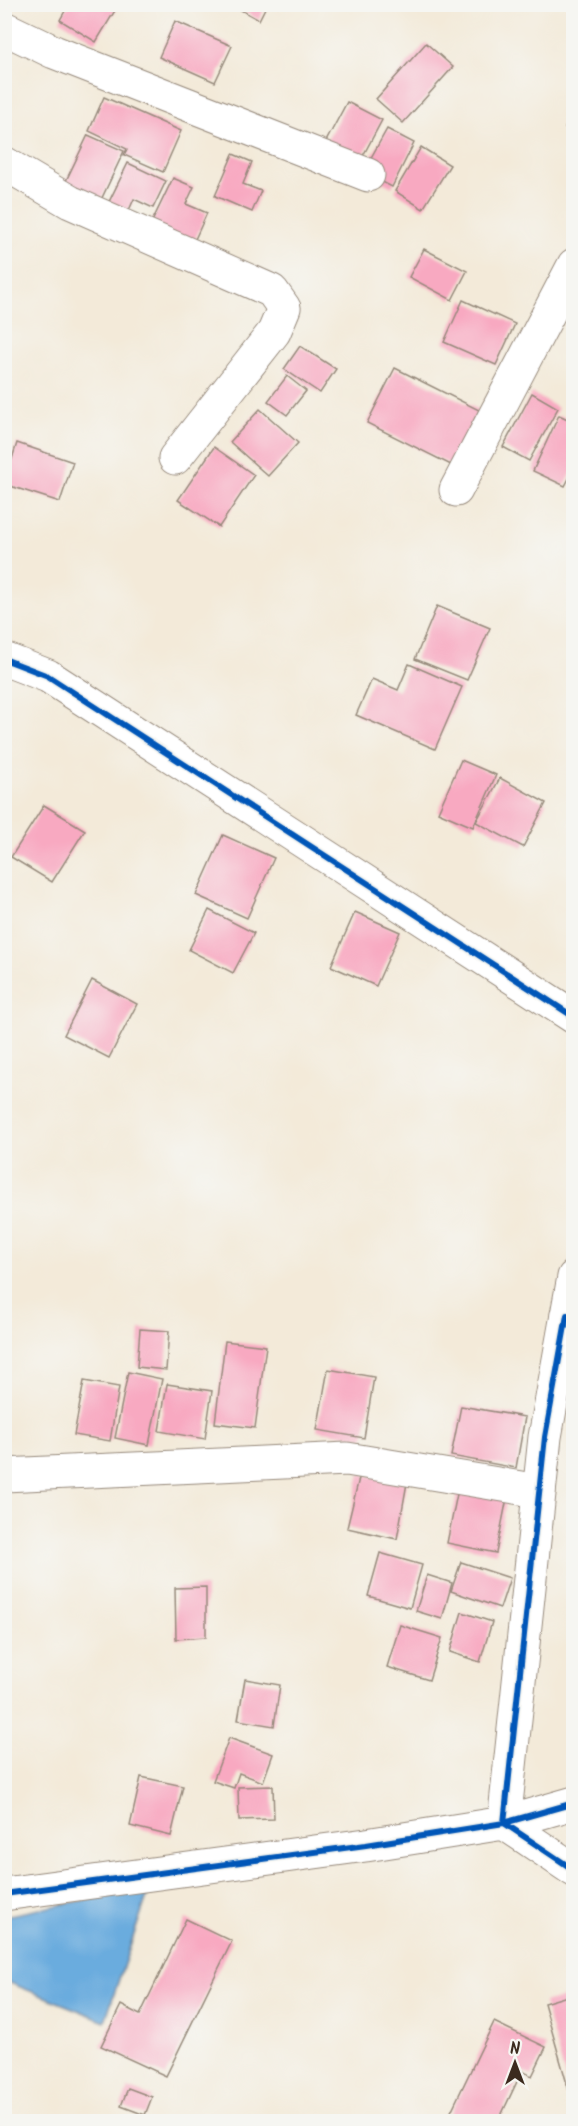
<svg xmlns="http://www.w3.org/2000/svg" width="578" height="2126" font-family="Kalam,sans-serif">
  <rect width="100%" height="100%" fill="#f6f6f2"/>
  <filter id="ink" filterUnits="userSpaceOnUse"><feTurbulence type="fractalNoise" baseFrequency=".0167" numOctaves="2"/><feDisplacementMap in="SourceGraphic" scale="12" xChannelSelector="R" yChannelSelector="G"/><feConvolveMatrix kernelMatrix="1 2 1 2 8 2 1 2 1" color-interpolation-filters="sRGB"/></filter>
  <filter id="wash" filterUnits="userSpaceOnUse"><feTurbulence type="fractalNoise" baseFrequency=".008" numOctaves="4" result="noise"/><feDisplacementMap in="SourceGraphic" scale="24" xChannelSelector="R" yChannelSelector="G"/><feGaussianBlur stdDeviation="1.35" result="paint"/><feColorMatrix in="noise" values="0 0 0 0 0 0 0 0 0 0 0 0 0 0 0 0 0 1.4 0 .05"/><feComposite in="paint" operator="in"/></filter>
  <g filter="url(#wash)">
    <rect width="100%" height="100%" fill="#f3ead9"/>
    <path fill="#6aacde" stroke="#526b7e" stroke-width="1.5" d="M150,1887L105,2021L5,1981L4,1916Z"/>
    <g id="blocks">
      <g fill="#f8a9c1">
        <path d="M69,4H119L96,42L60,20Z"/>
        <path d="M230,4H267L259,20Z"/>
        <path d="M175,21L232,46L215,82L159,57Z"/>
        <path d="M426,43L453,67L403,123L376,99Z"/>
        <path d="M104,97L181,131L163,172L124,155L127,149L89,131Z"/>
        <path d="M347,102L382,120L357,167L322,149Z"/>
        <path d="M574,114V133L565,128Z"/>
        <path d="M387,129L414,143L392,187L363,172Z"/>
        <path d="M88,135L124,151L100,202L64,185Z"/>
        <path d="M421,147L450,165L423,209L395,191Z"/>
        <path d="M233,154L252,162L243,184L261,191L252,212L215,196Z"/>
        <path d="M128,163L166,181L153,208L134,199L126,217L106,208Z"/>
        <path d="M173,178L194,187L186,204L207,213L191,248L149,228Z"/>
        <path d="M424,249L467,271L452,300L409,277Z"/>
        <path d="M463,300L515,324L496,365L444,342Z"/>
        <path d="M300,346L336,369L320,393L284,369Z"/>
        <path d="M395,368L479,410L451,465L367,423Z"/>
        <path d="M287,376L306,391L287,415L268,401Z"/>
        <path d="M532,393L558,408L529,461L503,447Z"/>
        <path d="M260,409L298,443L268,476L230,442Z"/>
        <path d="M559,415L574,422V469L565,486L533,471Z"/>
        <path d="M17,443L73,462L60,502L4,484Z"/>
        <path d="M214,447L254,475L219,527L178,500Z"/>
        <path d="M437,606L490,628L467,680L415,659Z"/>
        <path d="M409,664L462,687L435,749L356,715L372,679L398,690Z"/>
        <path d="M461,760L496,775L473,827L438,812Z"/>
        <path d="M500,778L546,803L523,847L476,822Z"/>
        <path d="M44,805L85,830L52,882L11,857Z"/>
        <path d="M223,835L274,858L247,918L196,895Z"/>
        <path d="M209,910L254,933L233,973L189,950Z"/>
        <path d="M355,912L400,932L376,986L331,966Z"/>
        <path d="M92,980L137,1004L109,1058L64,1035Z"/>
        <path d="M140,1329L169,1331L166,1370L137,1367Z"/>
        <path d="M225,1341L266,1346L255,1428L215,1423Z"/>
        <path d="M328,1369L374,1377L364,1438L317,1430Z"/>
        <path d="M128,1372L162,1379L149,1445L115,1438Z"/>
        <path d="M84,1381L119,1387L110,1441L74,1435Z"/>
        <path d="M167,1384L212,1391L205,1439L159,1431Z"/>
        <path d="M461,1406L525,1417L516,1468L451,1456Z"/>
        <path d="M360,1474L407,1483L397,1539L347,1528Z"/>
        <path d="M458,1489L507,1498L496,1553L447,1543Z"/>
        <path d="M380,1553L422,1565L410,1608L368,1596Z"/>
        <path d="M461,1562L510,1578L500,1608L451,1591Z"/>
        <path d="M427,1575L452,1583L442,1619L416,1611Z"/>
        <path d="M206,1587V1637L176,1639L175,1588Z"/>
        <path d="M462,1612L492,1622L480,1662L450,1652Z"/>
        <path d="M400,1625L442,1638L429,1680L387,1667Z"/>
        <path d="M245,1679L280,1685L274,1726L238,1720Z"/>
        <path d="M229,1738L273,1754L263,1782L239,1773L234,1788L213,1781Z"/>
        <path d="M141,1777L183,1786L171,1836L130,1826Z"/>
        <path d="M273,1786L274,1819L239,1820L238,1787Z"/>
        <path d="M186,1919L232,1941L166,2076L101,2046L121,2005L140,2015Z"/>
        <path d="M574,1994V2104L573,2105L544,2003Z"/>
        <path d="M494,2022L546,2047L532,2076L522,2071L498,2122H446Z"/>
        <path d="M128,2088L152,2097L145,2115L121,2106Z"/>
      </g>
    </g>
  </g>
  <g filter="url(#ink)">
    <use href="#blocks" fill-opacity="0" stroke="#978a7c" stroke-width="1.5"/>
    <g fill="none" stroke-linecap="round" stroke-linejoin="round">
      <g stroke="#978a7c" stroke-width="35">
        <g id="minor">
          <path d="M4,28L54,52L368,175"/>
          <path d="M4,163L70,202L272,291L284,308L274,332L175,458"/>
          <path d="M456,490L574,265"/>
          <path d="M4,659L48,676L574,1017"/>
          <path d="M567,1315L574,1277"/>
          <path d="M574,1317L567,1315L545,1437L504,1823L574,1803"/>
          <path d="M4,1475L347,1459L539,1491"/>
          <path d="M4,1894L366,1845L504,1823L574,1870"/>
        </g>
      </g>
      <use href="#minor" stroke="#fff" stroke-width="33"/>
      <g stroke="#f6f6f2" stroke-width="10">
        <g id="cycleway">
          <path d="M4,659L48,676L574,1017"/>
          <path d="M574,1317L567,1315L545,1437L504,1823L574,1803"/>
          <path d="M4,1894L366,1845L504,1823L574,1870"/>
        </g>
      </g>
      <use href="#cycleway" stroke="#0057b8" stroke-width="6"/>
    </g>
  </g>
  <rect width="578" height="2126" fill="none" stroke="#f6f6f2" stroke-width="24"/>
  <g transform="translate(515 2063)" stroke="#f6f6f2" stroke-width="4.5" paint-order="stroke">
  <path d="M0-4.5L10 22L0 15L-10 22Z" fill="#3b2a1e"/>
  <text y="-9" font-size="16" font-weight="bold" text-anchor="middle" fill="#3b2a1e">N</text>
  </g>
</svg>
